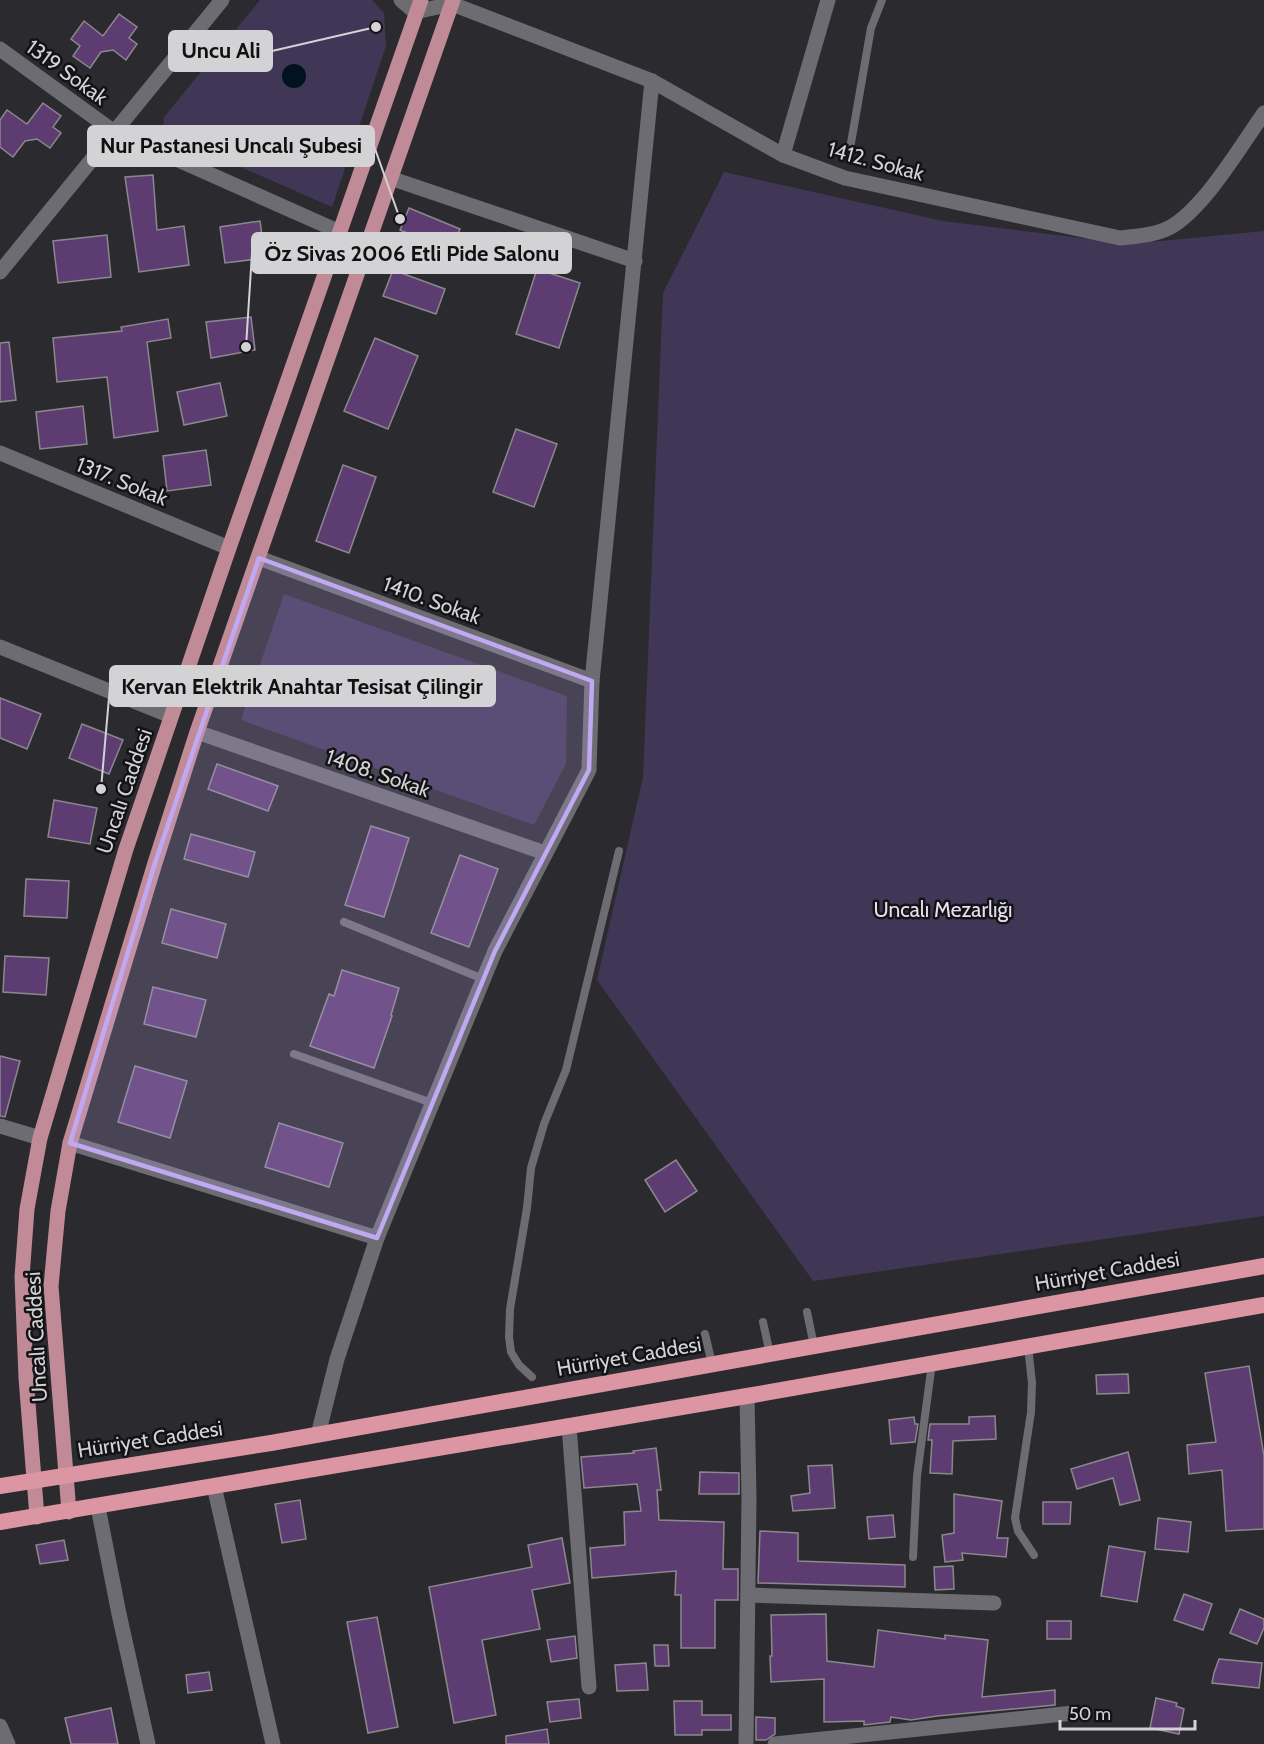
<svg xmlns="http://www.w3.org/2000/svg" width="1264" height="1744" font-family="Cabin,sans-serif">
  <rect width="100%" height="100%" fill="#2b2a2f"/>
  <g fill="#403757">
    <path d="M260,0H372L384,13L386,46L332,207L163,133L164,117Z"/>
    <path d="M724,172L943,221L1130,244L1264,231V1216L813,1281L597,980L643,777L663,293Z"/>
    <path d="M284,594L567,696L566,764L534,825L241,720Z"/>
  </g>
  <circle fill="#02121f" cx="294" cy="76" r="12"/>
  <g fill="#5d3d71" stroke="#8b888d" stroke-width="1.5">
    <path d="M119,14L137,27L129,38L137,44L126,60L113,50L101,52L90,68L73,56L80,46L71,39L84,21L103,36Z"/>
    <path d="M43,103L61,116L53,127L61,133L50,148L37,139L25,141L13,157L0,147V120L7,110L27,124Z"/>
    <path d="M153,175L157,230L184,226L189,265L139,272L125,177Z"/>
    <path d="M409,208L460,229L451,251L400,230Z"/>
    <path d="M260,221L265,258L225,263L220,227Z"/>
    <path d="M107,235L111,277L58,283L53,241Z"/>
    <path d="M537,269L580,283L559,348L516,334Z"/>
    <path d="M393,270L445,289L436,314L383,296Z"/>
    <path d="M251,317L255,350L211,358L206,322Z"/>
    <path d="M168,319L171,338L147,342L158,431L114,438L107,377L57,382L53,338L122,331L121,327Z"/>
    <path d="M375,338L418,356L388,429L344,411Z"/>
    <path d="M9,342L16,400L0,402V343Z"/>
    <path d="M220,383L227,416L184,425L177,392Z"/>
    <path d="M83,406L87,444L40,449L36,412Z"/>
    <path d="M516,429L557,444L534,507L493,492Z"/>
    <path d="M206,450L211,485L167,491L163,456Z"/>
    <path d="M343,465L376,477L349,553L316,541Z"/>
    <path d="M0,698L41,714L27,749L0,738Z"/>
    <path d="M82,724L123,740L109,774L69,758Z"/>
    <path d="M217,764L278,786L268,811L208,789Z"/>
    <path d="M54,800L97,808L90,844L48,837Z"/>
    <path d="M371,826L409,838L384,917L345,905Z"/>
    <path d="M191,834L255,852L248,877L184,859Z"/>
    <path d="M460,855L498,869L469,947L431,933Z"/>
    <path d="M26,879L69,881L67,918L24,916Z"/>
    <path d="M171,909L226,924L217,958L162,943Z"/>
    <path d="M5,956L49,958L46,995L3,992Z"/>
    <path d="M342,970L399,988L391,1015L392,1016L374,1068L310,1046L329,994L334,996Z"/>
    <path d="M153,987L206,1000L196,1037L144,1024Z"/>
    <path d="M0,1056L20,1061L5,1117L0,1116Z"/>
    <path d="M135,1066L187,1081L170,1138L118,1122Z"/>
    <path d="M279,1123L343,1143L329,1187L265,1167Z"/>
    <path d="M676,1160L697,1191L665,1212L645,1180Z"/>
    <path d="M1249,1366L1264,1456V1529L1226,1531L1222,1470L1189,1474L1187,1445L1216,1442L1205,1373Z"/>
    <path d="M1128,1374L1129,1393L1097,1394L1096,1375Z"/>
    <path d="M995,1416L996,1439L953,1441L952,1474L930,1473L932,1440H928L930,1424H969V1417Z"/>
    <path d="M914,1417L915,1424H918L915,1442L891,1444L889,1420Z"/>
    <path d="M656,1448L661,1490H657L659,1520L724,1522L723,1569H738V1600H715V1648H681V1595H675L676,1571L592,1578L590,1548L625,1545L624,1512L641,1511L637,1484L584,1488L581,1457L634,1453L633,1451Z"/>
    <path d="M1128,1452L1140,1500L1120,1505L1113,1478L1077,1489L1071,1469Z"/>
    <path d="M832,1465L835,1508L793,1511L791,1496L810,1493L808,1466Z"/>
    <path d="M700,1472L739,1473V1494H699Z"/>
    <path d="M954,1494L1002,1501L997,1538H1008L1006,1557L962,1553L963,1560L945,1562L942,1535L954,1533Z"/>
    <path d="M300,1500L306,1539L282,1543L275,1504Z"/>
    <path d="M1043,1502H1071L1070,1524H1043Z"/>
    <path d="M893,1515L895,1537L869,1539L867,1517Z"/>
    <path d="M1158,1518L1191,1522L1188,1552L1155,1549Z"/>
    <path d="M760,1531L798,1533V1561L905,1565V1587L758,1583Z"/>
    <path d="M562,1538L570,1583L532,1590L540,1629L482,1640L496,1715L454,1723L429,1587L532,1567L528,1545Z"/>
    <path d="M64,1540L68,1560L40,1564L36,1545Z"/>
    <path d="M1109,1546L1145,1552L1137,1602L1101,1596Z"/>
    <path d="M953,1566L954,1589L935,1590L934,1567Z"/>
    <path d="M1184,1594L1212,1604L1203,1630L1174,1620Z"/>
    <path d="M1240,1609L1264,1619V1628L1257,1644L1230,1633Z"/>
    <path d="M826,1614L827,1661L874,1667L878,1630L945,1639V1635L988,1640L982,1697L1055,1690V1705L937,1716L911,1720L891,1717L890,1722L864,1725V1721L824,1722V1679L771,1682L770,1656H772L771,1615Z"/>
    <path d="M377,1617L398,1727L368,1733L347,1622Z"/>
    <rect x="1047" y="1621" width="24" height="18"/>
    <path d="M575,1636L577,1658L551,1662L547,1640Z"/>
    <path d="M654,1645H668L669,1666H655Z"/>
    <path d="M1219,1659L1262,1663L1259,1688L1212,1683L1214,1673Z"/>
    <path d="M646,1663L648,1690L617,1691L615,1665Z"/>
    <path d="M209,1672L212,1690L188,1693L186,1675Z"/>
    <path d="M1156,1698L1177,1703L1176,1706L1184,1709L1179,1734L1150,1728Z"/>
    <path d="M579,1699L581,1718L550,1722L547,1702Z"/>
    <path d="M674,1701H702V1715H731V1730H702V1735H675Z"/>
    <path d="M111,1708L118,1744H71L65,1718Z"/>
    <path d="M756,1717L775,1718V1734L766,1740H756Z"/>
    <path d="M547,1729L549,1744H506V1736Z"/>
  </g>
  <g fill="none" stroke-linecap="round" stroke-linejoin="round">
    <g stroke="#6d6c72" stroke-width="8">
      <path d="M851,143L871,28L882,0"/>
      <path d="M344,922L483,979"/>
      <path d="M294,1054L432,1103"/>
      <path d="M807,1312L814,1346"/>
      <path d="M763,1322L770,1354"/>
      <path d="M705,1334L712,1364"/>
      <path d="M1028,1346L1032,1383L1031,1412L1015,1518L1018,1531L1034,1555"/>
      <path d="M532,1377L519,1365L511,1352L509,1337L510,1309L527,1208L531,1168L544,1124L566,1070L619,851"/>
      <path d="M913,1557L917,1476L932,1363"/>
    </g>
    <g stroke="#6d6c72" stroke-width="15">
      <path d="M452,4L652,81L783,155L845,178L1120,238C1138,236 1159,235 1174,225C1208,202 1240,147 1264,113"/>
      <path d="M0,49L113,131L340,232"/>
      <path d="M783,155L828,0"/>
      <path d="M390,178L635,261"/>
      <path d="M0,272L222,0"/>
      <path d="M0,453L229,548"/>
      <path d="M259,558L592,681"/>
      <path d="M0,647L171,716"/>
      <path d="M197,732L545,853"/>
      <path d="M0,1126L40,1138"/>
      <path d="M70,1143L377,1238"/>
      <path d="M569,1426L589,1687"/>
      <path d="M318,1435L337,1359L377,1238L495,951L589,770L592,681L652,81"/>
      <path d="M214,1486L273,1744"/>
      <path d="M98,1507L119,1614L148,1744"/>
      <path d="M748,1595L994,1603"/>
      <path d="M0,1726L8,1744"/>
      <path d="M746,1744L749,1497L747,1396"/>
      <path d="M775,1744L1073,1713"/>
    </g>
    <path stroke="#6d6c72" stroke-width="15" d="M401,0L415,12L452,4"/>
    <g stroke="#c08b96" stroke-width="15">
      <path d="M69,1512L51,1286L58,1211L70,1143L155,863L197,732L453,0"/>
      <path d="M37,1517L26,1378L22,1277L27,1209L40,1138L126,849L229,548L421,0"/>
    </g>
    <g stroke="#dc95a2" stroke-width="16">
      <path d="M0,1486L271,1443L1264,1266"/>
      <path d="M0,1522L747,1396L1264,1305"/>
    </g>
  </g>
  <path fill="#c1a8f3" fill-opacity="0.2" stroke="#c1a8f3" stroke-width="4.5" stroke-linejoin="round" d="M259,558L592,681L589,770L495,951L377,1238L70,1143L155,863Z"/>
  <g text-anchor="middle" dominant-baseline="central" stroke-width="5" stroke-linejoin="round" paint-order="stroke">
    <g font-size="21" fill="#d3d2d5" stroke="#131315">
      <text transform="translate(67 72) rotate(36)">1319 Sokak</text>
      <text transform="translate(876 161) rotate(15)">1412. Sokak</text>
      <text transform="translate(122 481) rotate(22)">1317. Sokak</text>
      <text transform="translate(432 600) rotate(20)">1410. Sokak</text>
      <text transform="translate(378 773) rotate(19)">1408. Sokak</text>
      <text transform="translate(124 791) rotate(-71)">Uncalı Caddesi</text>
      <text transform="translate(1107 1271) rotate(-10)">Hürriyet Caddesi</text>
      <text transform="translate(36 1337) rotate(-93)">Uncalı Caddesi</text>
      <text transform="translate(629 1356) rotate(-10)">Hürriyet Caddesi</text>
      <text transform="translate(150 1439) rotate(-9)">Hürriyet Caddesi</text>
    </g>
    <g font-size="21" fill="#e4e0f2" stroke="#131315">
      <text x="943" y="909">Uncalı Mezarlığı</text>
    </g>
  </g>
  <path fill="none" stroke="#d3d2d5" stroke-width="2" d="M376 27L272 51M400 219L374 146M246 347L252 253M101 789L110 686"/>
  <g fill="#d3d2d5" stroke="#131315" stroke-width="2">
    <circle cx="376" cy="27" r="6"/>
    <circle cx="400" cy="219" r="6"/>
    <circle cx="246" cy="347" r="6"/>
    <circle cx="101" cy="789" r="6"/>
  </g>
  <g fill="#d3d2d5" stroke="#d3d2d5" stroke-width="2">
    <rect x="169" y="31" width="103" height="40" rx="6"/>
    <rect x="88" y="126" width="286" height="40" rx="6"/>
    <rect x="252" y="233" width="319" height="40" rx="6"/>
    <rect x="110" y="666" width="385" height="40" rx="6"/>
  </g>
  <g font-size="22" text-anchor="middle" font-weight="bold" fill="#111">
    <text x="221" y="58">Uncu Ali</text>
    <text x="231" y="153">Nur Pastanesi Uncalı Şubesi</text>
    <text x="412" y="261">Öz Sivas 2006 Etli Pide Salonu</text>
    <text x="302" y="694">Kervan Elektrik Anahtar Tesisat Çilingir</text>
  </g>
  <path d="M1060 1720v9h135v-9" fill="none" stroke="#d3d2d5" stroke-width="3"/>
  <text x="1069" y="1720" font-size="18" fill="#d3d2d5" stroke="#131315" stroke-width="4.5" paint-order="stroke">50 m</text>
</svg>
